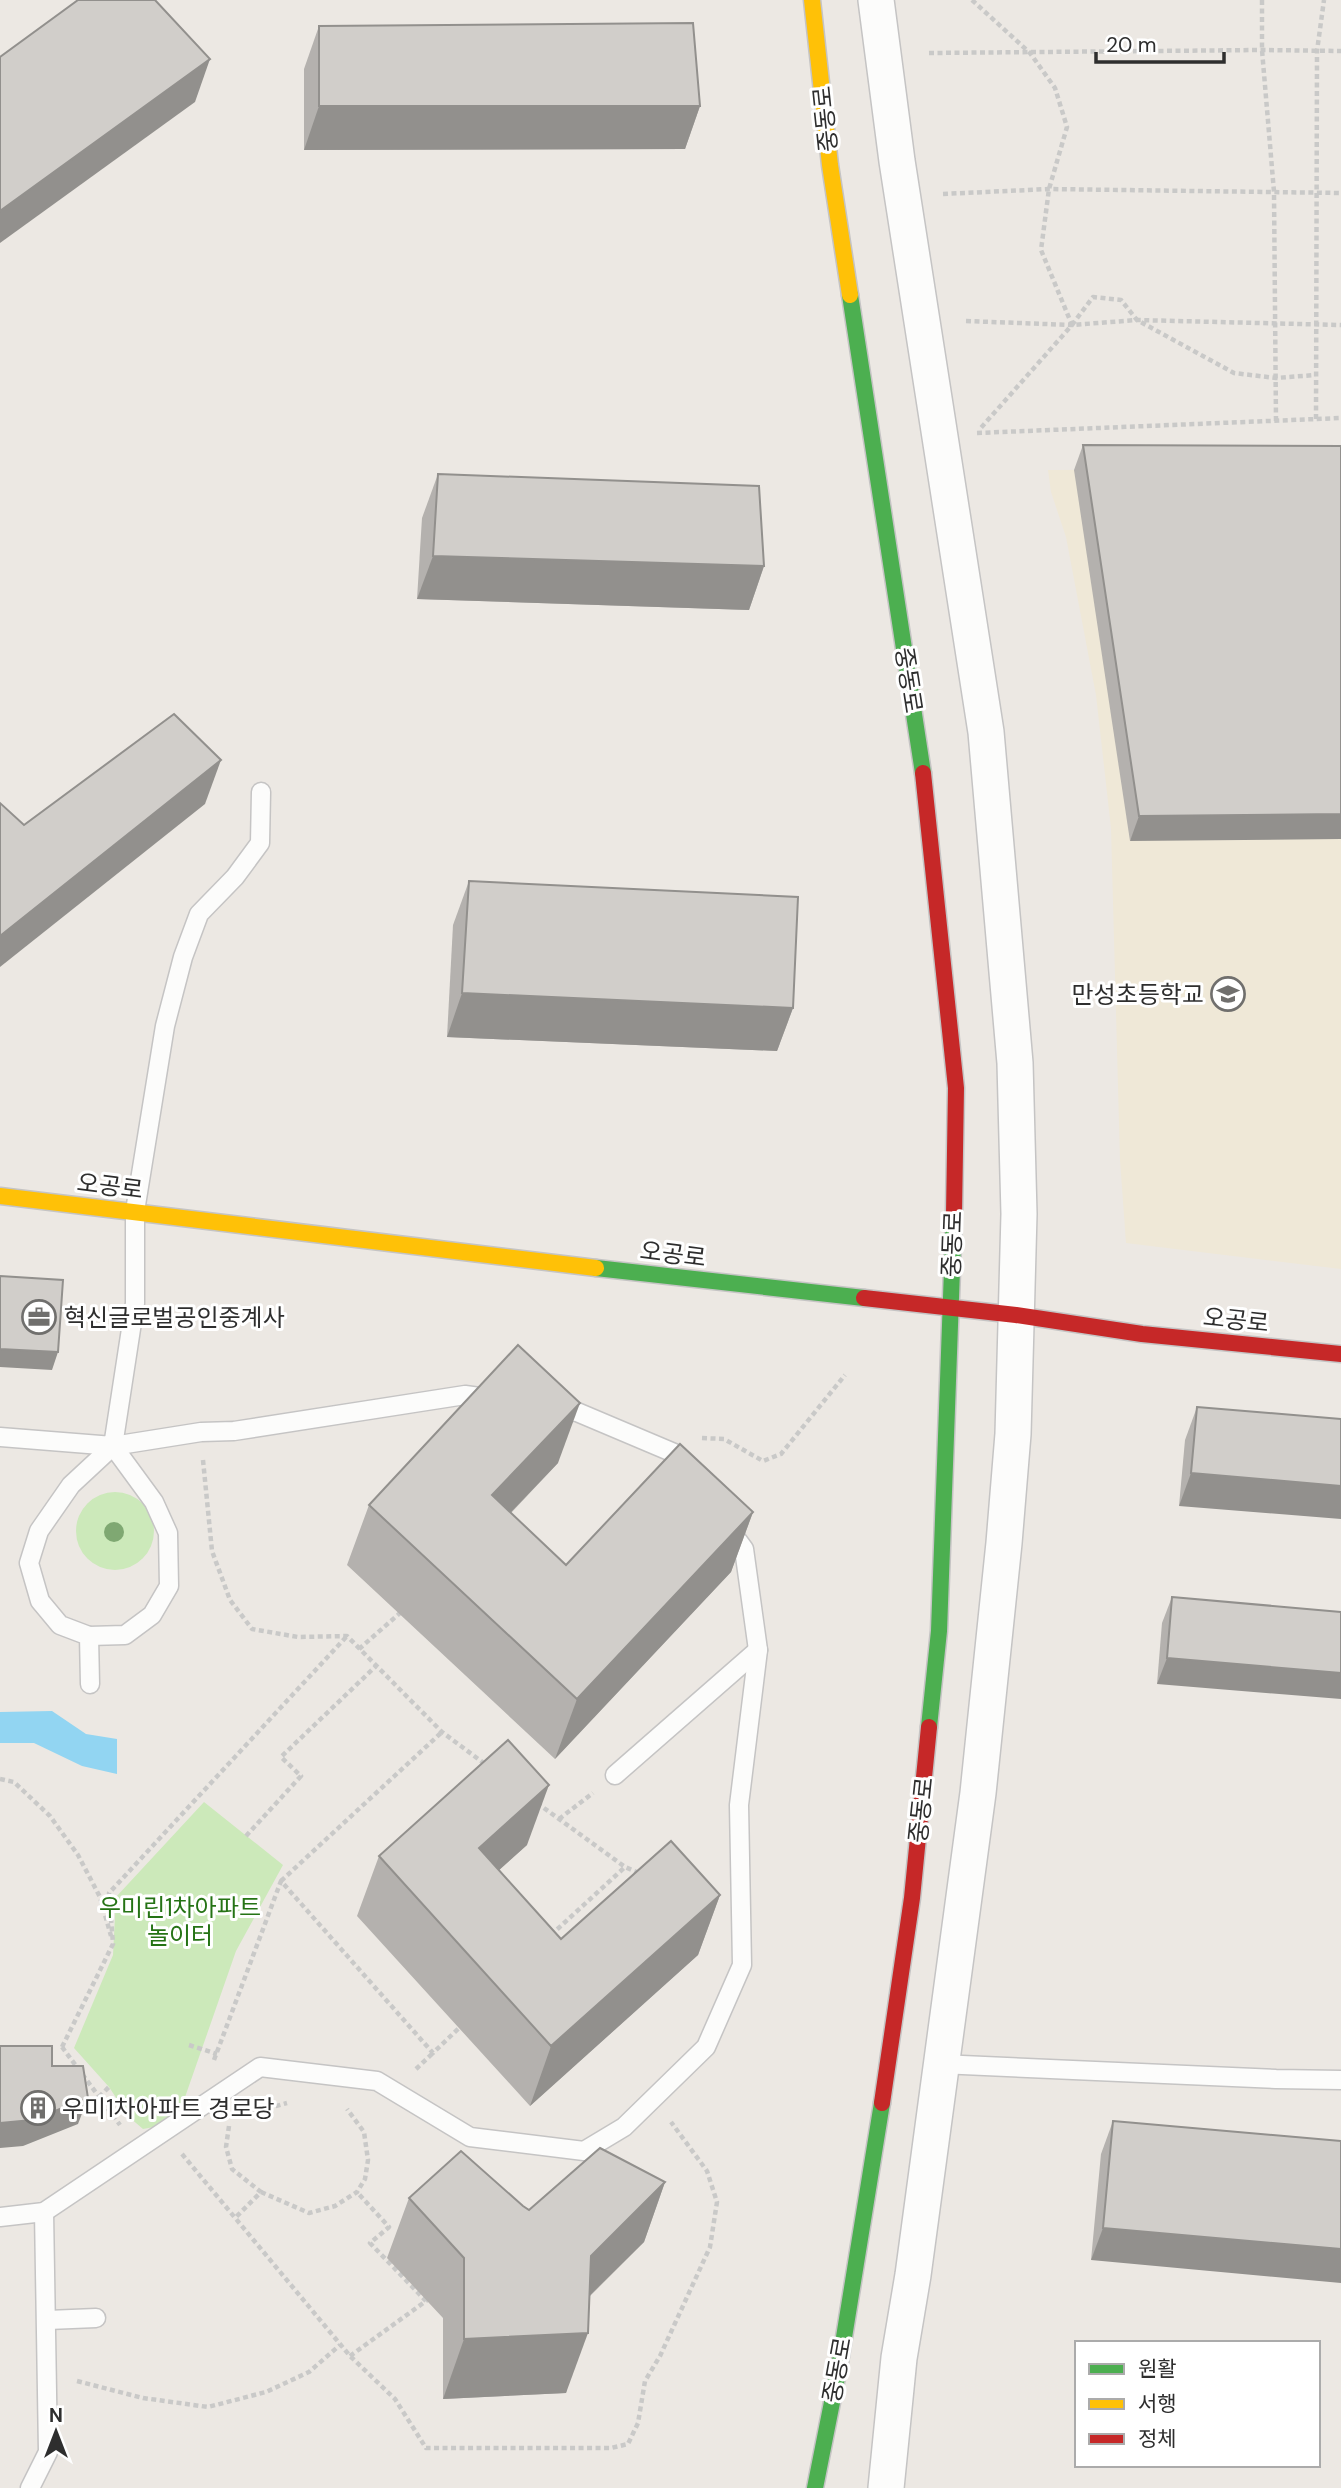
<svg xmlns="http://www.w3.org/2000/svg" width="1341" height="2488" font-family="'DM Sans','Noto Sans KR',sans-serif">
  <rect width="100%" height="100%" fill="#ece8e3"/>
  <path fill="#efe8d7" d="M1341,469V1269L1126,1243L1120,1160L1111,828L1096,695L1066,537L1051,492L1048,470Z"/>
  <g fill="#cce9ba">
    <circle cx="115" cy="1531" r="39"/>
    <path d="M204,1802L283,1865L236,1951L176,2123L143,2129L129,2117L109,2087L74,2048L113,1955L116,1897Z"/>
  </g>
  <path fill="#92d5f2" d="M52,1711L86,1734L117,1739V1774L82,1766L34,1743H0V1712Z"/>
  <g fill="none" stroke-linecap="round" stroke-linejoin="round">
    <g stroke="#c5c4c4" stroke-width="21">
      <g id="lane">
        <path d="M552,1409L577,1412L674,1453L686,1469"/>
        <path d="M0,1437L113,1446L135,1303V1211L165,1026L183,957L199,914L235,877L260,843L261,792"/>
        <path d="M89,1636L125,1635L152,1615L169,1586L168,1533L154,1502L113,1446"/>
        <path d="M90,1684L89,1636L60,1625L40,1601L29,1563L39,1531L71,1485L113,1446L201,1432L234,1431L465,1395L494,1399"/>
        <path d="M615,1775L758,1650"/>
        <path d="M940,2064L1276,2079L1341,2080"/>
        <path d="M0,2217L44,2212L260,2067L377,2081L470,2137L584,2151L624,2127L706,2047L742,1965L739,1805L758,1650L744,1549L727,1526"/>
        <path d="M48,2320L96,2318"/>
        <path d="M30,2488L48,2452L44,2212"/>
      </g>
    </g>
    <g stroke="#c5c4c4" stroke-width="38">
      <path id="street" d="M876,0L897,161L986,732L1015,1063L1019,1214L1013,1434L1004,1543L978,1793L913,2275L899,2358L886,2488"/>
    </g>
    <g stroke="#c5c4c4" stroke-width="19">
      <g id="fast">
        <path d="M850,295L923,773"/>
        <path d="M596,1268L864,1298"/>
        <path d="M929,1727L939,1631L954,1214"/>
        <path d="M815,2488L840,2362L882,2103"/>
      </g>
    </g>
    <g stroke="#c5c4c4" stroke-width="19">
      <g id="slow">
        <path d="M812,0L830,165L850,295"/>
        <path d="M0,1196L596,1268"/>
      </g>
    </g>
    <g stroke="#c5c4c4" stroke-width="19">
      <g id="jam">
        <path d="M923,773L956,1088L954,1214"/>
        <path d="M864,1298L1016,1315L1142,1334L1341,1354"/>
        <path d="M882,2103L912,1898L929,1727"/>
      </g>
    </g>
    <g stroke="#c9c9c8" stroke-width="4.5" stroke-dasharray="5 3.5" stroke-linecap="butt">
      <path d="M972,0L1030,53L1055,88L1067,127L1049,189L1041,250L1072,325L979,430"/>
      <path d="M1262,0V50L1274,192L1276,421"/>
      <path d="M929,53L1262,50L1341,51"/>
      <path d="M943,194L1049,189L1341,193"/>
      <path d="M966,321L1072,325L1137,320L1341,325"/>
      <path d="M1072,325L1093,297L1121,300L1137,320L1234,373L1276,378L1315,375"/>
      <path d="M1316,419L1317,51L1324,0"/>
      <path d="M977,433L1341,418"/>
      <path d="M702,1438L724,1439L763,1461L781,1454L845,1375"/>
      <path d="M203,1460L212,1551L230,1600L252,1629L298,1637L347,1636L442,1732L485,1764"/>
      <path d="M359,1649L400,1613"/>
      <path d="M0,1779L14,1782L50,1816L78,1855L100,1897L111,1936"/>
      <path d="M537,1803L625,1867L639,1873"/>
      <path d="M559,1819L593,1793"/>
      <path d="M246,1836L301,1776L281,1757L376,1666"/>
      <path d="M281,1881L442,1732"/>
      <path d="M551,1935L625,1867"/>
      <path d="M189,2045L217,2054"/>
      <path d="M62,2047L113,1944L109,1893L347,1636"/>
      <path d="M62,2047L120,2125"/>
      <path d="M214,2060L281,1881L433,2053L459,2028"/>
      <path d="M416,2069L433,2053"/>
      <path d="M99,2097L109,2087"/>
      <path d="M251,2113L287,2103"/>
      <path d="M229,2126L226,2147L232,2169L261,2192L235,2218"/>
      <path d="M182,2154L350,2356L395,2399L426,2448H611L628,2444L638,2423L645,2381L660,2356L710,2247L717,2202L707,2171L671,2122"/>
      <path d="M261,2192L309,2213L335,2206L357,2192L365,2179L368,2160L364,2132L347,2109"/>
      <path d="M350,2356L426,2301L370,2243L389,2227L357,2192"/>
      <path d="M77,2381L143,2398L208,2407L266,2392L309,2372L340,2345"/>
    </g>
    <use href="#lane" stroke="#fcfcfb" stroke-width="18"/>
    <use href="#street" stroke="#fcfcfb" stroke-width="35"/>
    <use href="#fast" stroke="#4caf50" stroke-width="16"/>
    <use href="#slow" stroke="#ffc107" stroke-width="16"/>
    <use href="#jam" stroke="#c62828" stroke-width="16"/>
  </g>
  <circle fill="#7fa872" cx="114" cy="1532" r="10"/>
  <g fill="#b4b1ae">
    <path d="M319,26L700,106L685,149L304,150V69Z"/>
    <path d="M1083,445L1341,446L1130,841L1074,470Z"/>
    <path d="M438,474L764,566L749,610L417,599L422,518Z"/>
    <path d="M469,881L793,1008L777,1051L447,1037L453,925Z"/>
    <path d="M1197,1407L1341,1419L1179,1506L1185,1440Z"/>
    <path d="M558,1463L511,1513L566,1565L753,1512L731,1572L555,1759L347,1565L369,1505Z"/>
    <path d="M1172,1597L1341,1612L1157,1684L1162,1623Z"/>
    <path d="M527,1845L499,1870L561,1939L720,1895L698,1955L530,2106L357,1916L379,1856Z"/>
    <path d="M1113,2121L1341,2141L1091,2260L1101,2154Z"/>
    <path d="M665,2182L644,2242L590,2296L566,2393L443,2399V2318L387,2258L409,2198L523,2206L529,2210Z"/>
  </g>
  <g fill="#92908d">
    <path d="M210,59L195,102L0,243V211Z"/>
    <path d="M319,106H700L685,149L304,150Z"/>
    <path d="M433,556L764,566L749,610L417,599Z"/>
    <path d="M221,760L205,804L0,967V936Z"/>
    <path d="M1341,814V839L1130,841L1139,816Z"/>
    <path d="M462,993L793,1008L777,1051L447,1037Z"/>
    <path d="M0,1349L58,1352L52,1370L0,1367Z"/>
    <path d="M580,1403L558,1463L470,1555L492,1495Z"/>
    <path d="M1191,1473L1341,1486V1519L1179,1506Z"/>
    <path d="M753,1512L731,1572L555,1759L577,1699Z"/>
    <path d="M1167,1658L1341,1673V1699L1157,1684Z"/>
    <path d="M549,1785L527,1845L457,1908L479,1848Z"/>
    <path d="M720,1895L698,1955L530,2106L551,2046Z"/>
    <path d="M88,2098L78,2124L23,2146L0,2148V2123Z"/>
    <path d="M665,2182L644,2242L569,2316L591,2256Z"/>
    <path d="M1103,2228L1341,2249V2283L1091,2260Z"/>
    <path d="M588,2333L566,2393L443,2399L464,2339Z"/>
  </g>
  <g fill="#d1ceca" stroke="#92908d" stroke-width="2">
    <path d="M78,0H155L210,59L0,211V57Z"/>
    <path d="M693,23L700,106H319V26Z"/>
    <path d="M1083,445L1341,446V814L1139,816Z"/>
    <path d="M438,474L759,486L764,566L433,556Z"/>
    <path d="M174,714L221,760L0,936V803L24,825Z"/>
    <path d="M469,881L798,897L793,1008L462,993Z"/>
    <path d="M0,1276L63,1280L58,1352L0,1349Z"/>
    <path d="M518,1345L580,1403L492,1495L566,1565L680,1444L753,1512L577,1699L369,1505Z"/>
    <path d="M1197,1407L1341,1419V1486L1191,1473Z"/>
    <path d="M1172,1597L1341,1612V1673L1167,1658Z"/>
    <path d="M508,1740L549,1785L479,1848L561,1939L671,1841L720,1895L551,2046L379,1856Z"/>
    <path d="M0,2046H52V2066H83L88,2098L32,2120L0,2123Z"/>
    <path d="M1113,2121L1341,2141V2249L1103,2228Z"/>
    <path d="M600,2148L665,2182L591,2256L588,2333L464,2339V2258L409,2198L461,2151L523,2206L529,2210Z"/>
  </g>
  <defs>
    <g id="school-ring" transform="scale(1.75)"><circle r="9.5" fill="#fff" stroke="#706f6d" stroke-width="1.5"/><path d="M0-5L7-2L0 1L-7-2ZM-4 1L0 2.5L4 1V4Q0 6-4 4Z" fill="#706f6d"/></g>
    <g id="office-ring" transform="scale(1.75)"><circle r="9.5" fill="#fff" stroke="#706f6d" stroke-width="1.5"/><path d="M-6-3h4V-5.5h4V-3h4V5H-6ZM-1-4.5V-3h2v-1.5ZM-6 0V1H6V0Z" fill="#706f6d"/></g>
    <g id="building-ring" transform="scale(1.75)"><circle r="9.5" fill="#fff" stroke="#706f6d" stroke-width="1.5"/><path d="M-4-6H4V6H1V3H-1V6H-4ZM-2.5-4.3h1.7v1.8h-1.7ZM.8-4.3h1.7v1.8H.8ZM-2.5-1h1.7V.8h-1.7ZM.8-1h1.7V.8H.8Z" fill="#706f6d"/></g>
  </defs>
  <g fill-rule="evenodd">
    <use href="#school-ring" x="1228" y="994"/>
    <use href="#office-ring" x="39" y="1317"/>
    <use href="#building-ring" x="38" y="2108"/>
  </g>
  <g text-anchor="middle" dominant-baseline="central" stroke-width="6" stroke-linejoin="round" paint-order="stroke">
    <g font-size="24" fill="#2e2e2e" stroke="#fff">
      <text transform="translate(825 119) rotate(-96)">중동로</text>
      <text transform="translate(909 680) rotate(81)">중동로</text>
      <text transform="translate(110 1186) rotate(7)">오공로</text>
      <text transform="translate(952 1244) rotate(-88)">중동로</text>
      <text transform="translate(673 1254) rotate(7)">오공로</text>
      <text transform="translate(1236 1320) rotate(6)">오공로</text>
      <text transform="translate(921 1810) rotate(-84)">중동로</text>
      <text transform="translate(837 2370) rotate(-80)">중동로</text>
    </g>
    <g font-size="24" fill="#2e2e2e" stroke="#fff" text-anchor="start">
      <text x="1204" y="994" text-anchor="end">만성초등학교</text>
      <text x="64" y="1317">혁신글로벌공인중계사</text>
      <text x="62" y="2108">우미1차아파트 경로당</text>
    </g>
    <g font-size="24" fill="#257315" stroke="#fff">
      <text x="180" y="1907">우미린1차아파트<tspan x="180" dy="28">놀이터</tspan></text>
    </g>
  </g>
  <rect x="1075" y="2341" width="245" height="126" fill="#ffffff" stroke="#ababab" stroke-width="2"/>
  <rect x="1089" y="2364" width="35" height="10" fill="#4caf50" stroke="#ababab" stroke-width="2"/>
  <text x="1138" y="2376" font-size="21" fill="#2e2e2e">원활</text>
  <rect x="1089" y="2399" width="35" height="10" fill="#ffc107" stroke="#ababab" stroke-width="2"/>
  <text x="1138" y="2411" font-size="21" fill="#2e2e2e">서행</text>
  <rect x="1089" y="2434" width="35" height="10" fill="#c62828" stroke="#ababab" stroke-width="2"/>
  <text x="1138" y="2446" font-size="21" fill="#2e2e2e">정체</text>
  <g transform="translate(56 2432)" stroke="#ffffff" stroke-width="5" paint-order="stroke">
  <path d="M0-5L12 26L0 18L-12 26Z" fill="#2e2e2e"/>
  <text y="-10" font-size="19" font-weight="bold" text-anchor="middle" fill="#2e2e2e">N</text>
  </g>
  <path d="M1096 52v10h128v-10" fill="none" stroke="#2e2e2e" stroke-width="3.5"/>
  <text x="1106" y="52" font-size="21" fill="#2e2e2e" stroke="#ffffff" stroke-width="5" paint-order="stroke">20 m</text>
</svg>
